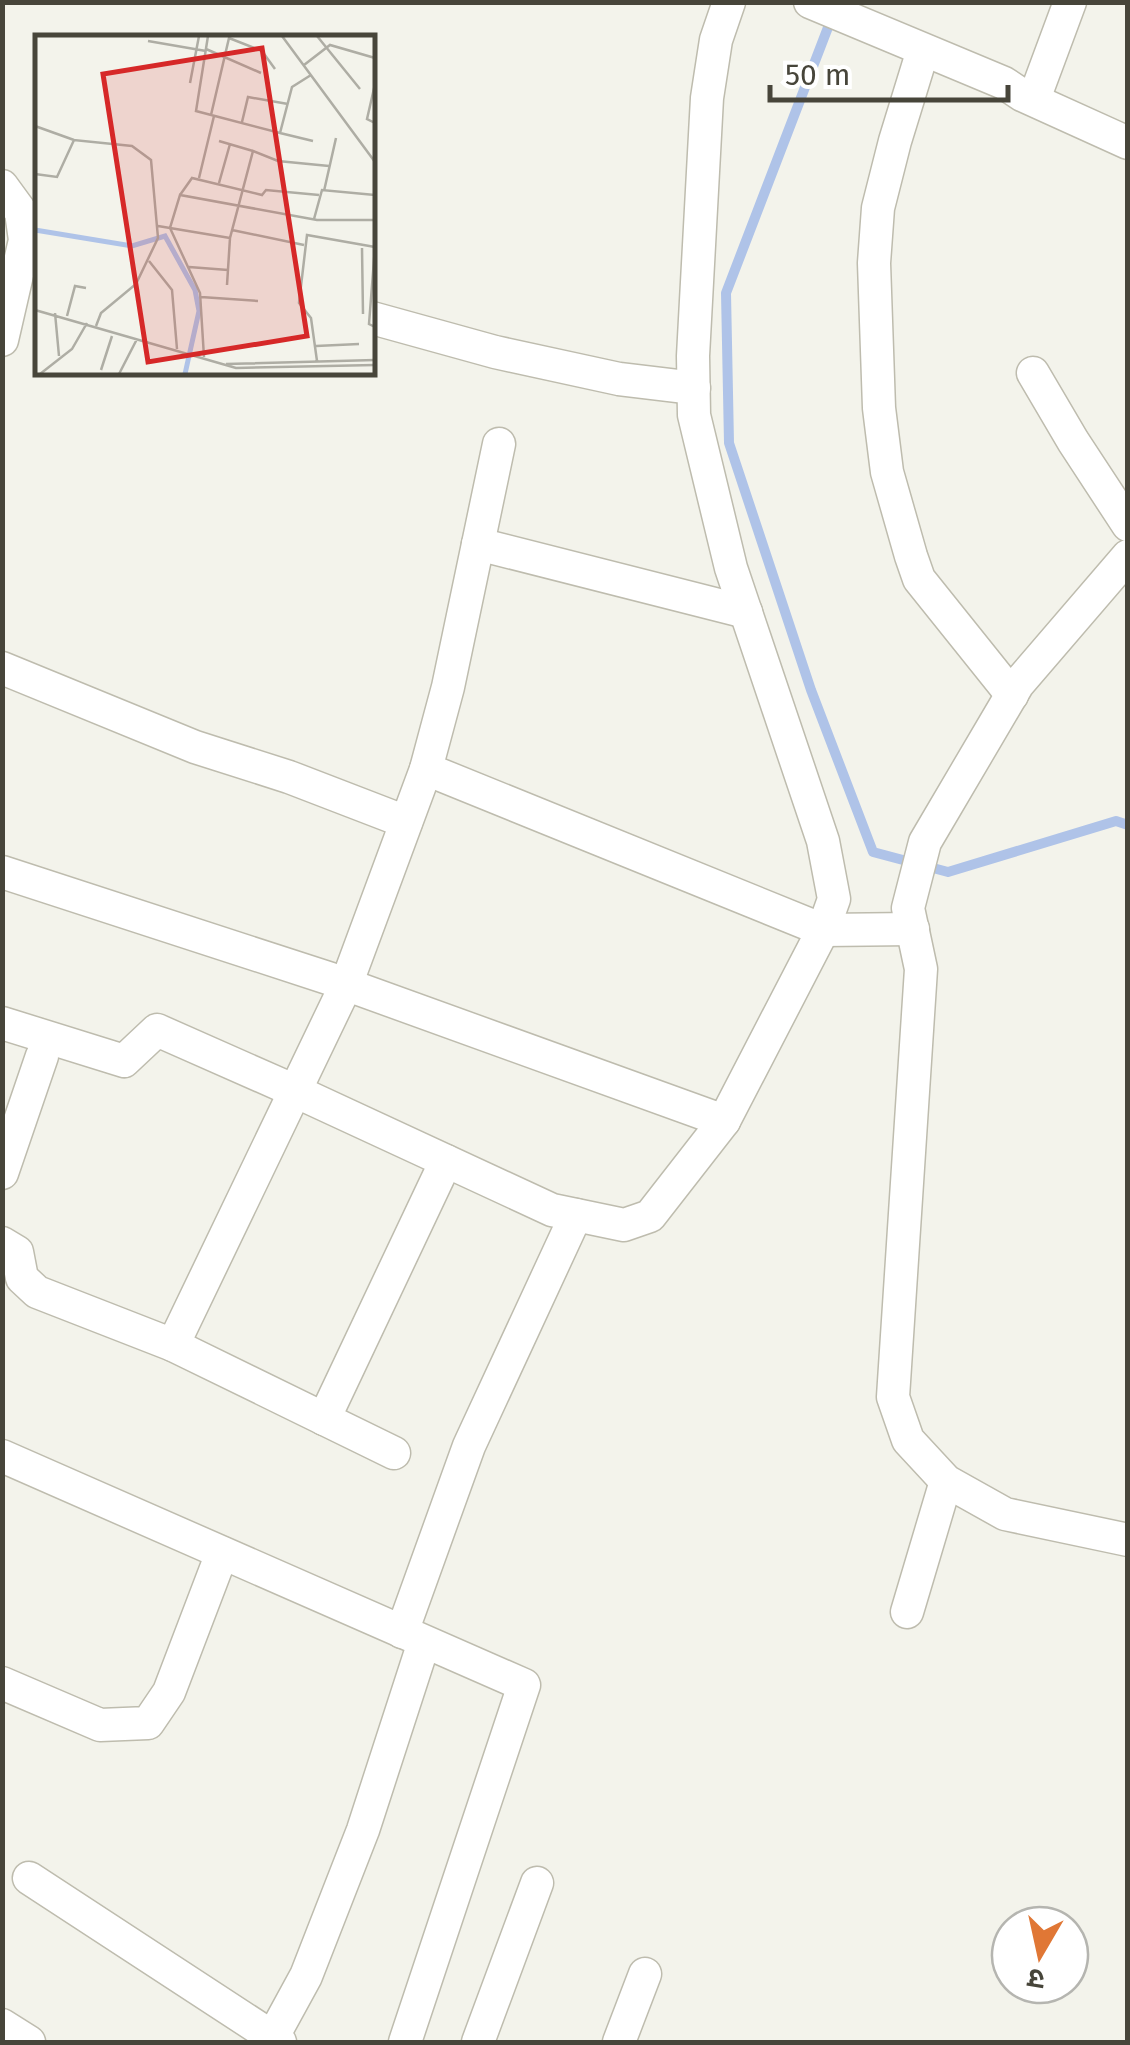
<svg xmlns="http://www.w3.org/2000/svg" width="1130" height="2045" font-family="'Fira Sans','Noto Sans Devanagari',sans-serif">
  <rect width="100%" height="100%" fill="#f3f3eb"/>
  <g fill="none" stroke-linecap="round" stroke-linejoin="round">
    <path stroke="#afc3e8" stroke-width="10" d="M832,17L726,293L729,443L811,690L873,852L948,872L1116,821L1128,825"/>
    <g stroke="#bebcae" stroke-width="35">
      <g id="minor">
        <path d="M810,2L1004,83L1022,95L1128,143"/>
        <path d="M923,50L895,141L878,208L874,263L879,408L887,472L911,556L919,579L1012,695"/>
        <path d="M1034,99L1070,2"/>
        <path d="M2,186L21,212L25,240L2,340"/>
        <path d="M372,318L495,352L619,379L694,388"/>
        <path d="M1033,373L1073,441L1128,525"/>
        <path d="M478,544L746,612"/>
        <path d="M1128,556L1018,684L925,842L908,908L921,969L893,1397L908,1440L946,1481L1005,1514L1128,1540"/>
        <path d="M2,668L195,747L289,777L406,822"/>
        <path d="M426,769L823,930L913,929"/>
        <path d="M2,872L331,979L724,1121L823,930L834,899L823,841L731,568L694,415L693,356L707,98L716,40L729,2"/>
        <path d="M2,1023L124,1061L157,1030L295,1091L552,1210L624,1225L650,1216L724,1121"/>
        <path d="M2,1173L42,1056"/>
        <path d="M2,1243L17,1252L22,1278L37,1292L173,1345L346,985L426,769L448,687L499,444"/>
        <path d="M173,1345L394,1453"/>
        <path d="M324,1419L446,1161"/>
        <path d="M2,1456L524,1685L405,2042"/>
        <path d="M907,1612L946,1481"/>
        <path d="M402,1632L469,1446L576,1215"/>
        <path d="M2,1683L100,1725L148,1723L169,1692L222,1553"/>
        <path d="M29,1878L280,2042"/>
        <path d="M2,2025L29,2042"/>
        <path d="M270,2042L306,1976L363,1830L424,1642"/>
        <path d="M478,2042L537,1883"/>
        <path d="M619,2042L645,1974"/>
      </g>
    </g>
    <use href="#minor" stroke="#fff" stroke-width="32"/>
  </g>
  <g transform="translate(35 35)">
    <rect width="340" height="340" fill="#f3f3eb"/>
    <path fill="none" stroke="#afc3e8" stroke-width="5" d="M0,195L97,211L130,201L160,255L164,276L150,339"/>
    <path fill="none" stroke="#aeada4" stroke-width="2.5" d="M173,1L161,76L245,98L257,52L276,40M247,1L340,127M282,1L325,54M113,6L171,16M171,14L226,38M269,30L295,10L340,23M155,48L164,1M340,49L332,84L340,88M176,80L194,3L227,16L240,34M207,87L213,62L253,69M0,91L39,105M245,98L278,106M184,106L218,116M0,139L22,142L39,105L97,111L116,125L123,203L101,249L66,278L61,291M164,143L179,81M184,148L195,109M289,156L301,103M145,160L157,143L227,160L231,155L284,160M279,184L287,155L340,160M123,191L195,203M197,195L269,210M340,212L334,289L340,292M327,213L328,279M114,226L137,255L142,314M154,232L193,235M192,250L195,203L218,116L243,126L294,131M166,262L223,266M0,275L201,333L340,330M20,278L24,321M32,281L40,251L51,253M281,311L324,309M169,322L165,258L135,193L145,160L282,185H340M282,326L276,283L264,268L272,200L340,212M191,329L340,325M66,335L77,301M5,339L37,314L52,288M84,339L102,304"/>
    <path fill="#d62828" fill-opacity="0.15" stroke="#d62828" stroke-width="5" d="M227,13L272,301L113,327L68,39Z"/>
    <rect width="340" height="340" fill="none" stroke="#47453a" stroke-width="5"/>
  </g>
  <rect width="1130" height="2045" fill="none" stroke="#47453a" stroke-width="10"/>
  <g transform="translate(1040 1955) rotate(189)"><circle r="48" fill="#ffffff" stroke="#b5b5b0" stroke-width="2.5"/>
  <path d="M0-8L18 38L0 25L-18 38Z" fill="#e07735"/>
  <text y="-15" font-size="28" font-weight="bold" text-anchor="middle" fill="#47453a">उ</text>
  </g>
  <path d="M770 85v15h238v-15" fill="none" stroke="#47453a" stroke-width="5"/>
  <text x="785" y="85" font-size="30" fill="#47453a" stroke="#ffffff" stroke-width="8" paint-order="stroke">50 m</text>
</svg>
